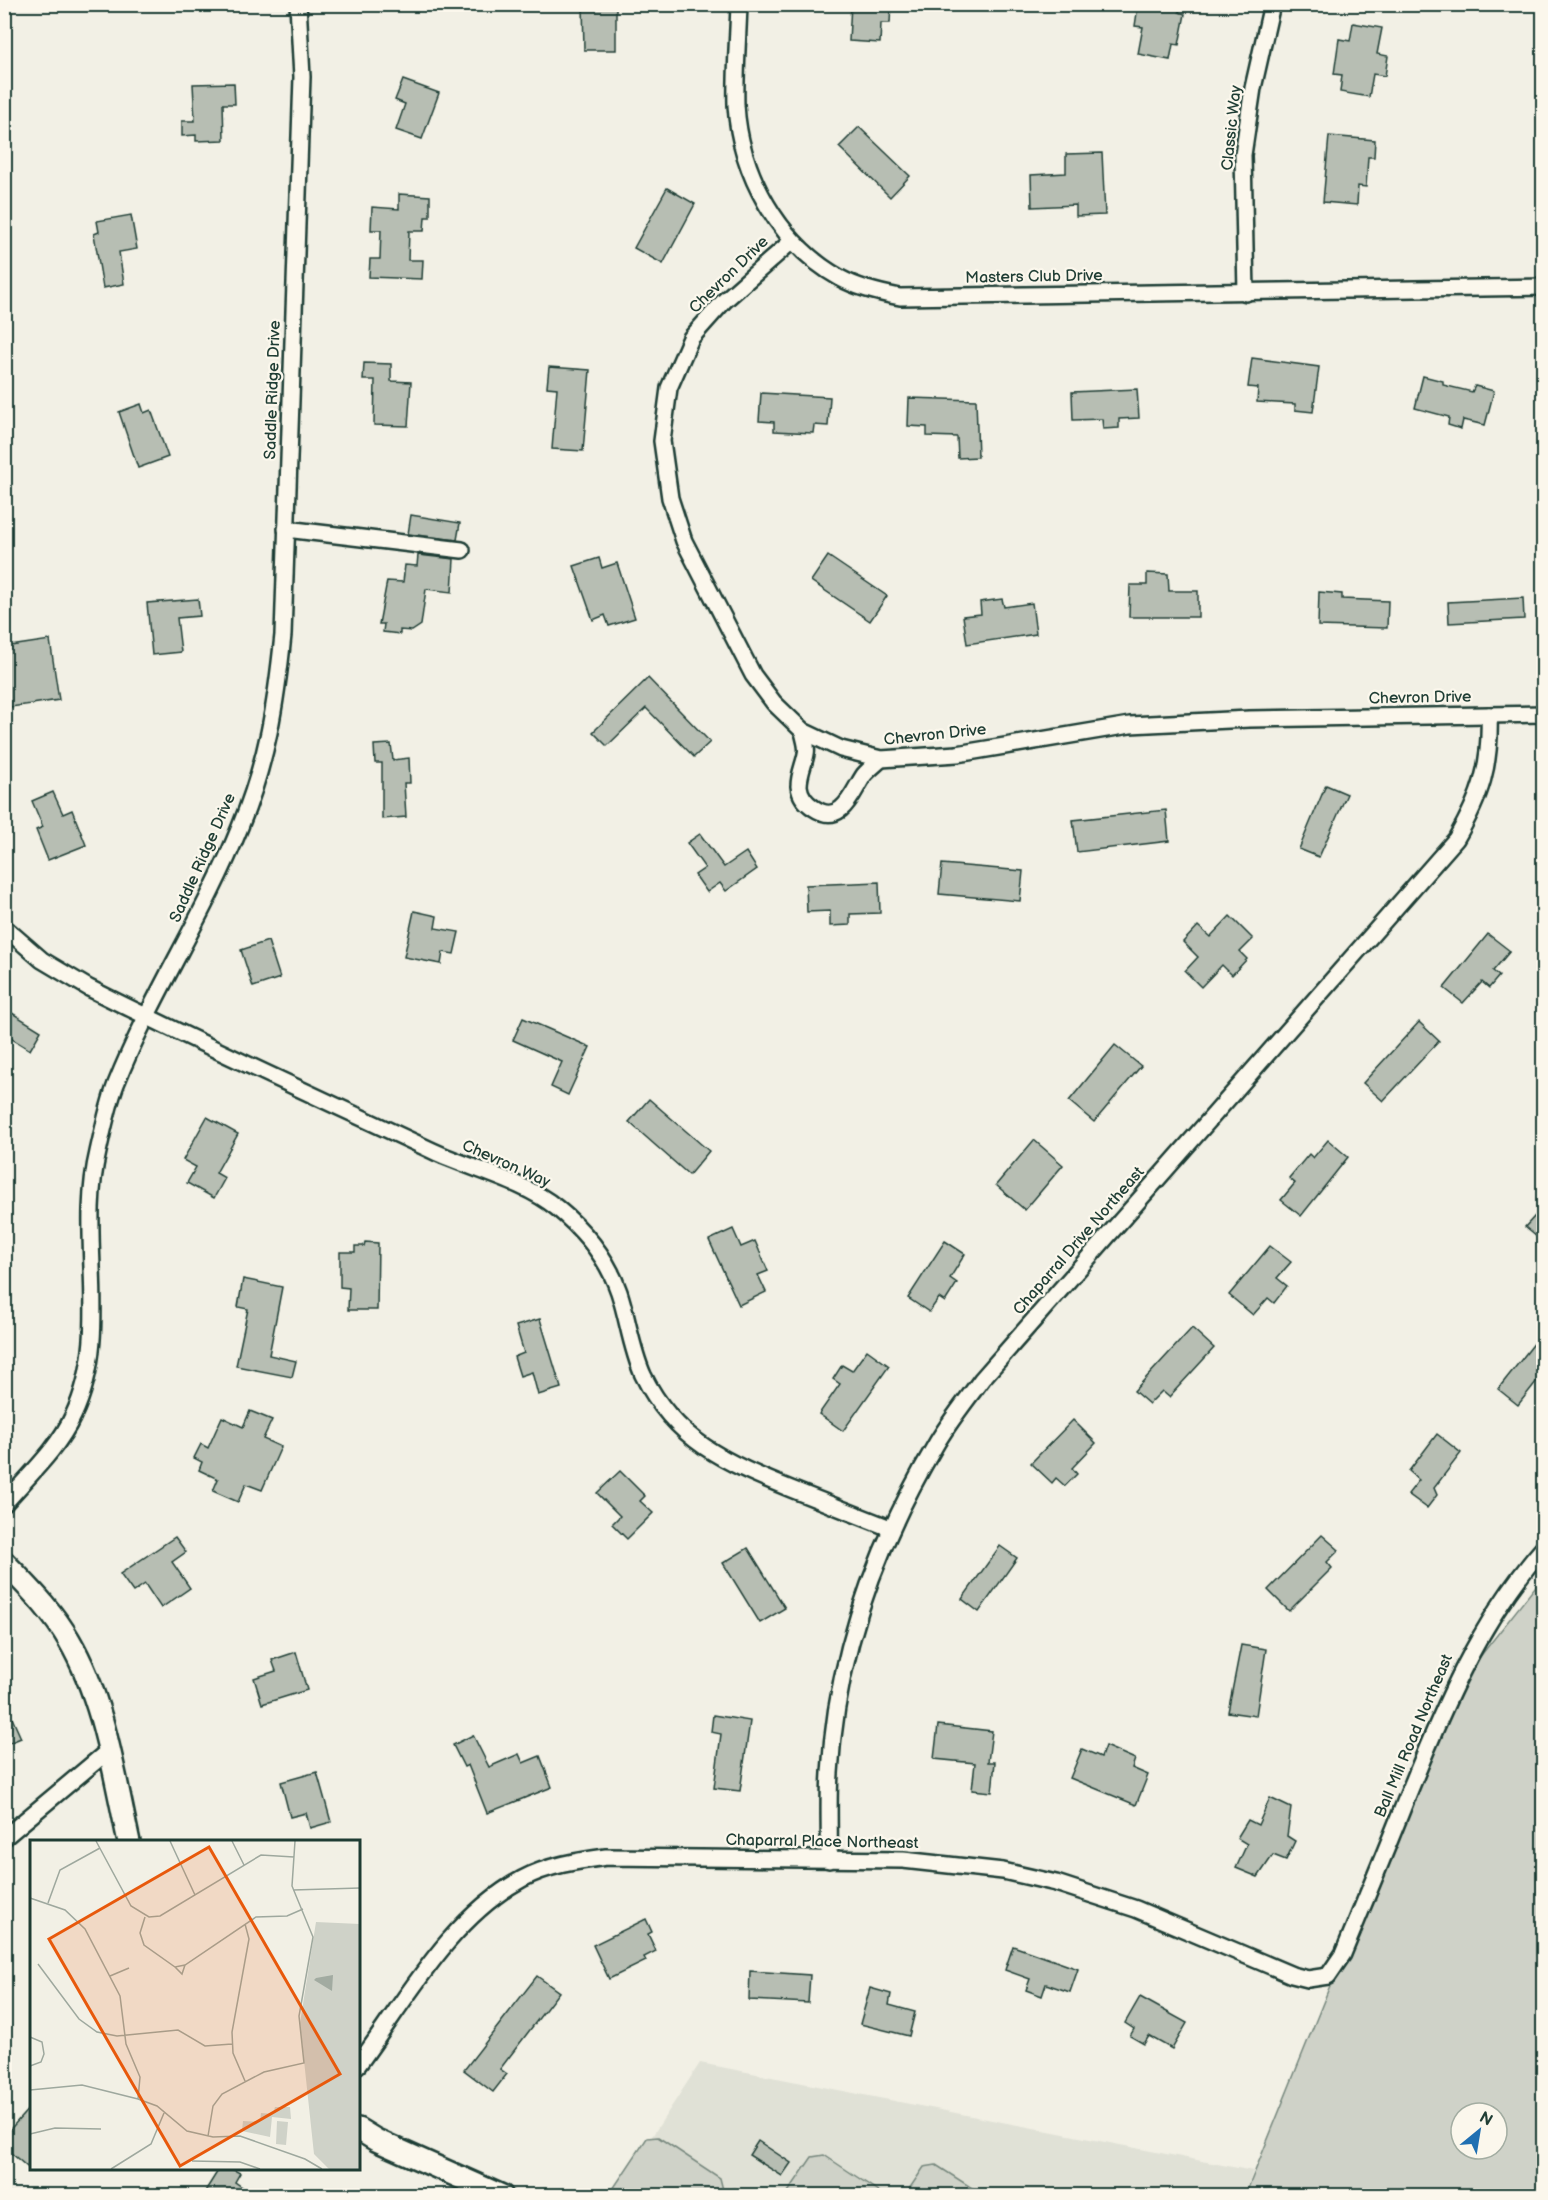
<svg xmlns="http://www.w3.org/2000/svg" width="1548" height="2200" font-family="'Balsamiq Sans',sans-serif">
  <rect width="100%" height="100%" fill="#f2f0e5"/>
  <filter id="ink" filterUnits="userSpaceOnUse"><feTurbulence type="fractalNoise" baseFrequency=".0167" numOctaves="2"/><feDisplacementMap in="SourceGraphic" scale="12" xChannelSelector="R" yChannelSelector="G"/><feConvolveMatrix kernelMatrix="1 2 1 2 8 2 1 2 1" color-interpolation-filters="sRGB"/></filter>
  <g filter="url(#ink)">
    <path fill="#e0e1d6" d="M700,2063L1253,2171L1245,2196H613Z"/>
    <g fill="#cfd2c8" stroke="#77887e" stroke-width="1.5" fill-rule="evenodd">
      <path d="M1543,1577V2195L1245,2196L1329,1988L1471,1668ZM1461,2113H1497V2149H1461Z"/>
      <path d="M658,2137L720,2178L723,2190L735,2188L747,2195H609L647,2138Z"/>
      <path d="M824,2155L884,2195H786L812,2157Z"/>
      <path d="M936,2165L983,2195H905L924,2167Z"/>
    </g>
    <g fill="#b7beb3" stroke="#1f3d34" stroke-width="1.5">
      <path d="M583,4H616V50H584Z"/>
      <path d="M851,4H891L890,23H881L880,43L849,41Z"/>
      <path d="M1151,4H1180L1179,12L1185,14L1179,45L1173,44L1170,60L1138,54L1143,27L1135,26L1138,6L1150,8Z"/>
      <path d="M1353,23L1382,28L1377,54L1388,56L1385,76L1373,74L1369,97L1340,92L1342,75L1334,74L1339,39L1350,41Z"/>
      <path d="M403,80L439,93L422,139L396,130L405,104L395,100Z"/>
      <path d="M234,83L235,104H223L224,140L196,141V135L182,136V121H195L193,84Z"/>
      <path d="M859,127L910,176L890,197L839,147Z"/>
      <path d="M1329,136L1375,140L1374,157H1368L1366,187L1358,186L1357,205L1323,202Z"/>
      <path d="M1102,153L1105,215L1076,216V205L1032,207L1031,175L1066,173V154Z"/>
      <path d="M667,188L695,204L663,264L634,248Z"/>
      <path d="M399,194L430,196V217H425L424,231H409L408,260H423L422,279L369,277L370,259H380L381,230H371L372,207L399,209Z"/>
      <path d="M131,215L137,249L119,252L124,284L103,288L94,234L99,232L97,221Z"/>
      <path d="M1252,358L1319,367L1313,412L1295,410V404L1257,402L1258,388L1248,387Z"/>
      <path d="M364,363L391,364V381L411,382L408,426L374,425L375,380H363Z"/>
      <path d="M549,367L590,370L583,451L552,449L557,388L547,387Z"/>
      <path d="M1423,376L1443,381V385L1472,392L1475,386L1494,391L1485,425L1463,420L1461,429L1448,425L1449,417L1415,408Z"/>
      <path d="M1137,389L1139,418L1119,419V428L1103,429L1102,419L1073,420L1072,392Z"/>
      <path d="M761,393L830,397L828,426L814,425L813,433L774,431V422L759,421Z"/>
      <path d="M909,398L976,400L978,457L958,458L957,437L927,436V427L908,426Z"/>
      <path d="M141,404L144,413L151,410L168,457L138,468L119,412Z"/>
      <path d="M411,515L460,523L457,540L408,534Z"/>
      <path d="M418,555L454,559L452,592L426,589L421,625L412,631L400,630V634L383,632L384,624H379L387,581L403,582L405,565L417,566Z"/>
      <path d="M828,556L887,596L870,621L811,581Z"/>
      <path d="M599,558L602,568L617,563L635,618L609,626L605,615L593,620L574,566Z"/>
      <path d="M1147,573L1168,574L1169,591H1198V617H1129L1130,585H1147Z"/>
      <path d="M1319,592L1342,594V599L1388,601L1387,628L1318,626Z"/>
      <path d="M1523,598L1524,619L1449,623L1448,602Z"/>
      <path d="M198,599L200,616L177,618L181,652L152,655L147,603Z"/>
      <path d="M1002,599L1004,607L1032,603L1036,634L967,644L963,616L981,614L980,602Z"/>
      <path d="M50,640L59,700L4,708V647Z"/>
      <path d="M648,678L710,742L694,757L646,708L607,746L593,732Z"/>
      <path d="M391,744L393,760L409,758L410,783H404L406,817L382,819V763H375L374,745Z"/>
      <path d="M1326,785L1347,794L1319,857L1299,849Z"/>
      <path d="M53,792L63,814L72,810L86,845L48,860L36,830L43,827L32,801Z"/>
      <path d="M1166,810L1169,841L1077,852L1073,820Z"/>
      <path d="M700,834L724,867L746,852L757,869L726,891L720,883L707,892L695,875L705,868L687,843Z"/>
      <path d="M942,864L1023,871L1020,901L939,894Z"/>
      <path d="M879,882L880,913L850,914V925L830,926V911L807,912L806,885Z"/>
      <path d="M414,911L437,916L435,928L459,932L454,954L443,952L441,964L404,957Z"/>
      <path d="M1230,916L1253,939L1240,952L1247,959L1232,975L1222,965L1201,987L1185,971L1198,957L1183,942L1198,926L1210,937Z"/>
      <path d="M1488,934L1510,951L1493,971L1499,976L1489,988L1482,982L1463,1003L1444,988Z"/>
      <path d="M268,941L280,978L253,987L241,950Z"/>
      <path d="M4,1008L41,1031L30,1050L4,1034Z"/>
      <path d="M523,1018L590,1047L568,1095L551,1087L562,1062L513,1040Z"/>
      <path d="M1419,1022L1439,1041L1383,1101L1363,1083Z"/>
      <path d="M1115,1045L1141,1066L1094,1122L1069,1101Z"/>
      <path d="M649,1099L709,1151L689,1175L629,1122Z"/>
      <path d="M207,1117L238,1134L216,1173L225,1178L214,1198L187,1183L196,1167L183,1160Z"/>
      <path d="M1034,1140L1063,1165L1025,1210L996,1185Z"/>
      <path d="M1328,1140L1348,1157L1301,1216L1281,1200L1295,1183L1289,1178L1309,1154L1313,1158Z"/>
      <path d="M1544,1206V1243L1525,1227Z"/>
      <path d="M733,1229L741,1247L755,1241L768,1271L758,1275L766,1292L739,1305L709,1240Z"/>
      <path d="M945,1241L965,1254L950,1278L957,1283L945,1302L939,1298L929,1312L908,1298Z"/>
      <path d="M365,1242L378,1243L377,1310H348L349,1288L340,1287V1252H355V1246H364Z"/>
      <path d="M1270,1246L1291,1262L1277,1278L1287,1286L1274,1303L1268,1298L1253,1315L1229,1295Z"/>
      <path d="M243,1279L282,1287L269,1355L296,1361L292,1377L236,1366L248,1309L238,1307Z"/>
      <path d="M540,1319L561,1388L538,1395L532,1372L520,1376L514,1357L524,1353L516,1326Z"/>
      <path d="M1192,1328L1214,1348L1169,1397L1162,1391L1149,1404L1134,1391Z"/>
      <path d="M1544,1331V1372L1518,1405L1498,1389Z"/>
      <path d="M867,1350L889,1366L843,1431L819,1414L840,1384L833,1379L842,1365L852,1371Z"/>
      <path d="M250,1411L272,1420L263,1439L281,1447L262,1490L246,1484L238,1502L213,1491L218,1479L199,1470L202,1462L194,1458L201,1444L208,1448L222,1417L243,1427Z"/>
      <path d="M1073,1420L1096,1443L1072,1468L1077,1474L1065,1486L1056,1478L1052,1483L1031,1463Z"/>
      <path d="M1437,1434L1461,1453L1434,1488L1437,1495L1427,1508L1408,1494L1419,1480L1409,1471Z"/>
      <path d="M620,1471L645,1496L640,1501L653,1513L627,1539L612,1524L620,1516L597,1493Z"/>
      <path d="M1322,1535L1339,1550L1327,1562L1332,1568L1289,1611L1268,1590Z"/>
      <path d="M175,1537L186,1552L172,1562L190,1588L161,1608L145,1584L133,1592L120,1574Z"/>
      <path d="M1000,1546L1017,1558L979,1612L962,1599Z"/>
      <path d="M748,1548L785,1608L760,1623L723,1563Z"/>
      <path d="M1241,1645L1266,1649L1256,1716L1228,1712Z"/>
      <path d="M296,1652L307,1690L262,1704L254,1678L276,1671L272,1660Z"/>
      <path d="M4,1700L21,1738L4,1745Z"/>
      <path d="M713,1715L750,1721L740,1791L714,1788L721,1734L711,1732Z"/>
      <path d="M938,1725L992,1731L988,1762H995L992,1792L972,1790L975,1763L934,1759Z"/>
      <path d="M473,1735L489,1767L519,1754L523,1763L540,1756L552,1787L487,1813L468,1765L464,1767L453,1745Z"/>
      <path d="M1105,1746L1135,1759L1132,1768L1148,1775L1136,1805L1070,1778L1082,1749L1101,1757Z"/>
      <path d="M317,1772L331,1822L310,1828L306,1813L290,1817L281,1782Z"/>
      <path d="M1270,1798L1291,1808L1287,1836L1295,1841L1286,1860L1273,1855L1258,1877L1236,1868L1247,1844L1237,1838L1248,1820L1258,1825Z"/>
      <path d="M646,1919L652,1932L648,1934L656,1951L644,1957L646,1961L609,1979L593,1945Z"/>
      <path d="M1013,1946L1078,1969L1070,1992L1046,1984L1042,1996L1026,1990L1030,1979L1005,1970Z"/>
      <path d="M750,1971L810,1975L808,2003L749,2000Z"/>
      <path d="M537,1976L559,1992L500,2069L507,2074L493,2092L464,2070Z"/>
      <path d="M870,1988L891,1994L889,2005L915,2012L909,2036L860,2024Z"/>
      <path d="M1140,1997L1187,2023L1172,2049L1149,2036L1144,2044L1130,2036L1134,2029L1125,2023Z"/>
      <path d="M32,2105V2171L4,2147V2136Z"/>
      <path d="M758,2141L791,2163L782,2176L749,2155Z"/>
      <path d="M219,2169H232L240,2173L235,2182L255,2196H202Z"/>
    </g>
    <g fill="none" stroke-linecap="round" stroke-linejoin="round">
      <g stroke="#1f3d34" stroke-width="20">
        <g id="street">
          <path d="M739,4C738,38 735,72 736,105C740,174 779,244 840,278C858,288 879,293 900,297L1544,287"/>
          <path d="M792,241L724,301L691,338L669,388L662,441L670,498L684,541L753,675L774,703L803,731L841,749L881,759L957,754L1130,725L1249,719L1544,714"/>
          <path d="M1246,293L1243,155L1253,88L1272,4"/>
          <path d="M286,529L462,550"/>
          <path d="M803,731C804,738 808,747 806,754C804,765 799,774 799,786C800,796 806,803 814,808C842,827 853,791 864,775C869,769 876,764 881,759"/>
          <path d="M4,927L42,960L89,988C202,1045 318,1097 433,1151C471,1169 524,1181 557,1208C585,1231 607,1257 619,1292C628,1319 631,1348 643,1375C675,1441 727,1463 791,1489C824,1502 857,1515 890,1528"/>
          <path d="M4,1504C28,1476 58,1449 73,1416C113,1333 77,1238 98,1152C103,1130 108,1105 116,1084C151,996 205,915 240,827C267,761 276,705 283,635L302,77L298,4"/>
          <path d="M4,1838L108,1751"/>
          <path d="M829,1860C830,1831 828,1802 830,1773C836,1656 876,1546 935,1446C948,1423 966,1401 982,1379L1456,839C1481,796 1491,765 1489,715"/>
          <path d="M358,2065C406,2000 450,1918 522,1879C548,1865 577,1861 606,1857L903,1860L1003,1871L1056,1883L1136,1909L1292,1975L1308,1979L1328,1976L1343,1954C1364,1903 1385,1853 1405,1802C1442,1710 1478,1622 1544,1547"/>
        </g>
      </g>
      <g stroke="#1f3d34" stroke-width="26">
        <g id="secondary">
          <path d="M4,1562C28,1587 52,1610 69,1640C104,1700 114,1774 129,1842"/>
          <path d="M358,2129L376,2140L502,2196"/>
        </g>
      </g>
      <use href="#street" stroke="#fbf7ec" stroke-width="15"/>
      <use href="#secondary" stroke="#fbf7ec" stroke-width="21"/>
    </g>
  </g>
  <g text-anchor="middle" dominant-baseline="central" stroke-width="4.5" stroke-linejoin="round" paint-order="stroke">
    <g font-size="16" fill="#1f3d34" stroke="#fbf7ec">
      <text transform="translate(1232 128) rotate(-84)">Classic Way</text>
      <text transform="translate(729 275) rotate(-44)">Chevron Drive</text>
      <text transform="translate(1034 277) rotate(-1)">Masters Club Drive</text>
      <text transform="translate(273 390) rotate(-88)">Saddle Ridge Drive</text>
      <text transform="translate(1420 698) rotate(-1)">Chevron Drive</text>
      <text transform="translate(935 735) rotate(-6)">Chevron Drive</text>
      <text transform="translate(203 858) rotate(-66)">Saddle Ridge Drive</text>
      <text transform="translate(506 1164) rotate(24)">Chevron Way</text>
      <text transform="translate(1079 1241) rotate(-49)">Chaparral Drive Northeast</text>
      <text transform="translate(1414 1736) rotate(-67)">Ball Mill Road Northeast</text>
      <text transform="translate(822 1842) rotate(1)">Chaparral Place Northeast</text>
    </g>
  </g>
  <g transform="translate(30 1840)">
    <rect width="330" height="330" fill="#f2f0e5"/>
    <path d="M286,82L330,84V329H299L284,314L270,183ZM245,267H260L261,279L242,277L240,297L212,291L213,281L230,282L231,273L243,274ZM247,281L258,282L256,305L246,304Z" fill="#cfd2c8"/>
    <path d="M303,135L302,151L284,140L286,138Z" fill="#a2aba1"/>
    <path fill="none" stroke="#9ea89e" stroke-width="1.5" d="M66,1L101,66L119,77L130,76L231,15L264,17M140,1L165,55M202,1L214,25M263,50L330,48M0,58L35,70L55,89L90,156L96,204L110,237L108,259M18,63L30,30L70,8M115,77L110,93L114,105L145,127L155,125L226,77L257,76L273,69M215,84L219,99L202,192L203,213L215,241M8,124L49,179L67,192L87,196L148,190L175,206L202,204M145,127L152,134L155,125M80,136L99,128M0,197L12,202L14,214L11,222L0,226M0,250L52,245L108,259L127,266L157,291L183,297L210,296L275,319L292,329M0,294L25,288L71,289M178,296L183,266L192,254L234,232L274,223L269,176L283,97L262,46L265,1M162,321L210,322L230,329M81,329L121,304L134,273"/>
    <path fill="#e8590c" fill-opacity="0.15" stroke="#e8590c" stroke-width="3" d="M179,7L310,234L150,326L19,99Z"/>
    <rect width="330" height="330" fill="none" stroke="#1f3d34" stroke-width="3"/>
  </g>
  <rect width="1548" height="2200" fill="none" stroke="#fbf7ec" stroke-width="24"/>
  <rect x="12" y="12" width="1524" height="2176" fill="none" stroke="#1f3d34" stroke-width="2" filter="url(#ink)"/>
  <g transform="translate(1479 2131) rotate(30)"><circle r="28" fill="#fbf7ec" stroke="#a3ada2" stroke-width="1.5"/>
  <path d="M0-4.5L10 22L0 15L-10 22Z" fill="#1f6fb2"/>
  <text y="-9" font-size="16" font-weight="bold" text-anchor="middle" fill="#1f3d34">N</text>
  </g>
</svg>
